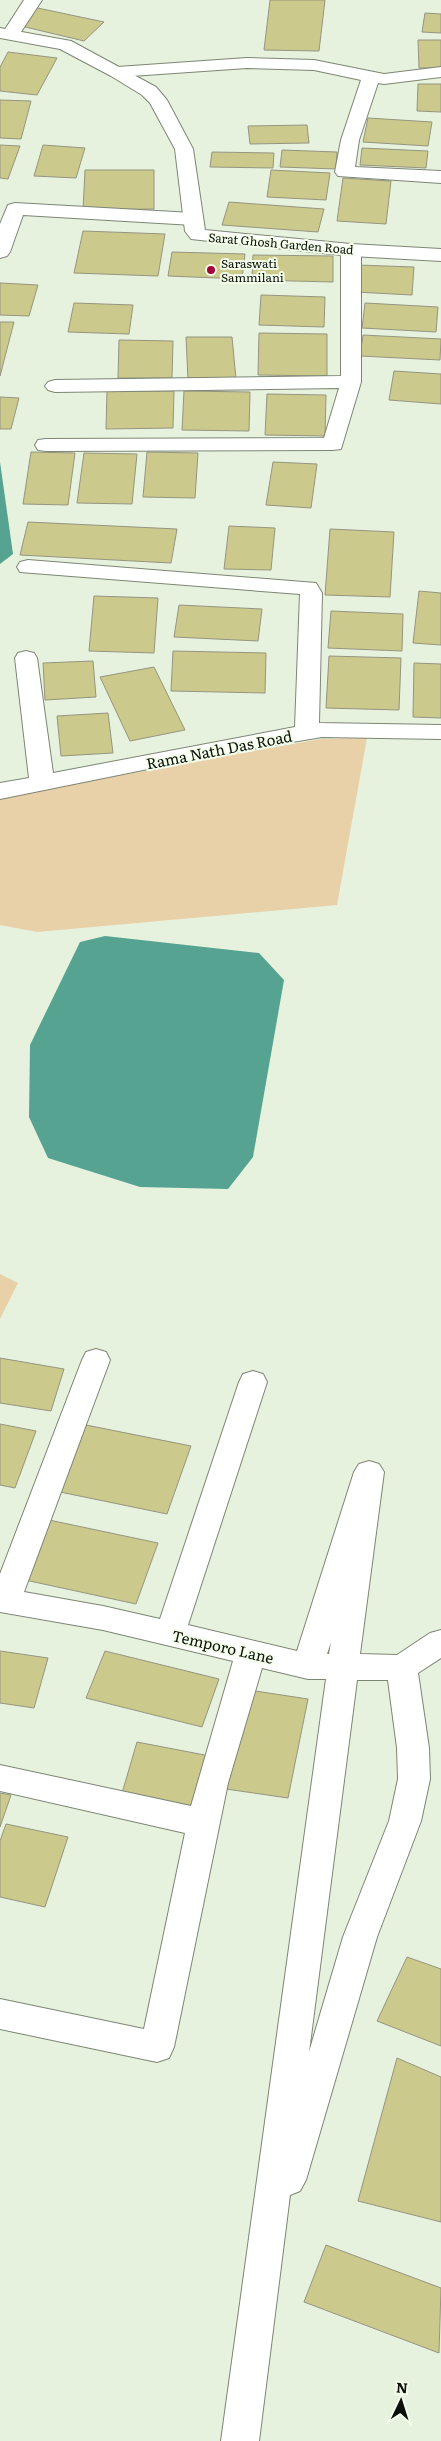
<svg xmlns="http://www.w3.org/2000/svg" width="441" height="2441" font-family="Literata,serif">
  <rect width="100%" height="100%" fill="#e7f2de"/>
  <g fill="#e8d1a8">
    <path d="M367,738L337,905L37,932L0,925V797L321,739Z"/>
    <path d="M0,1274L18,1283L0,1319Z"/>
  </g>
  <g fill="#56a391">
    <path d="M0,462L13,554L0,564Z"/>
    <path d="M105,936L259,953L284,980L253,1157L228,1189L140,1187L48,1158L29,1117L30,1045L80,942Z"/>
  </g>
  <g fill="#cbc98b" stroke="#959581">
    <path d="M270,0H325L319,51L264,50Z"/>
    <path d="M33,7L104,22L84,41L21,26Z"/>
    <path d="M425,13L441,14V33L422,32Z"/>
    <path d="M418,40H441V68H419Z"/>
    <path d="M8,52L57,58L37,95L0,91V67Z"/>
    <path d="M418,84H441V112L417,111Z"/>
    <path d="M0,100L31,101L21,139L0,138Z"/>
    <path d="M368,118L432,122L428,146L363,142Z"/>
    <path d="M307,125L309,143L250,144L248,126Z"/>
    <path d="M0,145L20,146L8,179L0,178Z"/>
    <path d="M43,145L85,148L76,178L34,176Z"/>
    <path d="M362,148L428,151L426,168L360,165Z"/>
    <path d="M282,150L337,152L336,169L280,167Z"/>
    <path d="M212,152L274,153L273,168L210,167Z"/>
    <path d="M85,170H154V209L83,210Z"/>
    <path d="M271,170L330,173L326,200L267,197Z"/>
    <path d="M343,178L391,181L386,224L337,221Z"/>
    <path d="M229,202L324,209L318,232L222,225Z"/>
    <path d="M83,231L165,234L158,276L74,273Z"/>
    <path d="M172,252L245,254L242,279L168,276Z"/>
    <path d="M253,255L333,256V282L252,280Z"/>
    <path d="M358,265L414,267L412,295L355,292Z"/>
    <path d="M0,283L38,285L29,316L0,315Z"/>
    <path d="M261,295L325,297L324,327L259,325Z"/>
    <path d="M74,303L133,305L129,334L68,332Z"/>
    <path d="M365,303L438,307L436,332L362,328Z"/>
    <path d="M0,322H14L0,376Z"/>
    <path d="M259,333L327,334V376L258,375Z"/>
    <path d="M363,335L441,339L440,360L360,356Z"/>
    <path d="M186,337H232L236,379L188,380Z"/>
    <path d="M119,340L173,341L172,378H118Z"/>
    <path d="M394,371L441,374V404L389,400Z"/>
    <path d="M107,391H174L173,428L106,429Z"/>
    <path d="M184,391L250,392L249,431L182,430Z"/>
    <path d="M267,394L326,395L325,436L265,435Z"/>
    <path d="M0,397L19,398L11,429H0Z"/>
    <path d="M31,452L75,453L68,505L23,504Z"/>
    <path d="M147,452L198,453L195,498L143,497Z"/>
    <path d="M84,453L137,454L132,504L77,503Z"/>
    <path d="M273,462L317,464L311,508L266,505Z"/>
    <path d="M28,522L177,529L171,563L20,555Z"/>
    <path d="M229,526L275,528L271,570L224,569Z"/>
    <path d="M330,529L394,532L390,597L325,595Z"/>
    <path d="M419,591L441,593V645L413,643Z"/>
    <path d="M94,596L158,598L154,653L89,651Z"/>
    <path d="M179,605L262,609L258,641L174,637Z"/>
    <path d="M331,611L403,614L402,651L328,648Z"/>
    <path d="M173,651L266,653L265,693L171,691Z"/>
    <path d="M329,656L401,658L399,710L326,708Z"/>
    <path d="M93,661L96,697L45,700L43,663Z"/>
    <path d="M414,663L441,664V718L413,717Z"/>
    <path d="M154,667L185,730L130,741L100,677Z"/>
    <path d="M108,713L113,753L61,756L57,716Z"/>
    <path d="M0,1358L64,1369L51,1411L0,1403Z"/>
    <path d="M0,1424L36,1431L15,1488L0,1485Z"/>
    <path d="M86,1425L191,1446L167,1514L60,1492Z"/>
    <path d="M49,1520L158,1543L136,1604L25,1580Z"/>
    <path d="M0,1651L48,1658L34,1708L0,1703Z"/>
    <path d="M105,1651L219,1679L202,1727L86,1698Z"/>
    <path d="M242,1689L308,1699L288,1798L219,1788Z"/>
    <path d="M137,1742L210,1756L193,1814L120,1800Z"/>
    <path d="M0,1793L11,1795L0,1827Z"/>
    <path d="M6,1824L68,1837L45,1907L0,1897V1841Z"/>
    <path d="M407,1957L441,1969V2046L377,2021Z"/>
    <path d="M397,2058L441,2077V2222L358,2201Z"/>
    <path d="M326,2245L441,2288L439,2353L304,2302Z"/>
  </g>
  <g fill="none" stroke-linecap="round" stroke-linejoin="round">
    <g stroke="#7d8675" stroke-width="2">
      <g id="street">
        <path d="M24,0H42L17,38H5L2,34Z"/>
        <path d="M247,58L314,60L384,74L441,67V77L384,84L378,83L359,140L355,167L441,171V183L338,176L335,172L341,140L361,80L314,70L247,68L117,77L111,76L108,72L111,68L117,67Z"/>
        <path d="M15,203L193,213L200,215L203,219L200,223L193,225L23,215L10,252L7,256L0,258V224L8,205Z"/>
        <path d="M351,244L358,246L361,250V382L341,449L333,450L46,451L38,450L35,445L38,440L46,439L324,438L339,388L55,392L48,390L45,386L48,382L55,380L341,376V250L344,246Z"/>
        <path d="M28,560L316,583L322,593L319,723L441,725V739L322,737L222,754L0,799V783L29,778L15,658L18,653L26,651L34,653L37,658L53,773L295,727L300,594L20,572L17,567L20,562Z"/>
        <path d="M96,1349L106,1352L110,1360L24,1592L103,1606L160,1619L239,1382L243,1374L253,1371L263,1374L267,1382L188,1625L297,1651L354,1472L359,1464L369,1461L379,1464L384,1472L360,1654L397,1655L430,1633L441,1630V1658L418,1673L429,1748L430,1779L421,1821L377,1937L306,2180L300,2191L290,2195L259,2441H221L326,1679H308L262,1668L228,1783L174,2047L169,2058L157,2062L0,2029V1999L144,2029L185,1833L0,1791V1765L191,1806L233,1661L103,1630L0,1612V1574L82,1360L86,1352ZM331,1642L329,1654H327ZM357,1680H388L397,1748L398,1779L389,1821L343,1937L309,2052Z"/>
      </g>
    </g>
    <g stroke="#7d8675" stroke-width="2">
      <path id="secondary" d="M0,28L71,41L156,87L167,100L193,149L205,230L351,244L441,249V261L351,256L191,239L185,231L175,149L150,103L142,95L111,76L60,49L0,38Z"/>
    </g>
    <use href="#street" fill="#fff" fill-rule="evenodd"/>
    <use href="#secondary" fill="#fff" fill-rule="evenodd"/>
  </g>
  <circle fill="#a2043a" stroke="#f4ffeb" stroke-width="2" cx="211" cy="270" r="5"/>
  <g text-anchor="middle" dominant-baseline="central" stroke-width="4" stroke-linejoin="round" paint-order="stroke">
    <g font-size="12" fill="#0d100a" stroke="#f4ffeb">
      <text transform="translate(281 243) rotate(5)">Sarat Ghosh Garden Road</text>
    </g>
    <g font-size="12" fill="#0d100a" stroke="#f4ffeb" text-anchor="start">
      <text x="221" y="263">Saraswati<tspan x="221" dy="14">Sammilani</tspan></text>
    </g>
    <g font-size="15" fill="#0d100a" stroke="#f4ffeb">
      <text transform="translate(219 749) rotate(-11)">Rama Nath Das Road</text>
      <text transform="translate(223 1646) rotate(13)">Temporo Lane</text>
    </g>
  </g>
  <g transform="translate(401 2401) rotate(4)" stroke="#f4ffeb" stroke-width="4" paint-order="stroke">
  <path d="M0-4L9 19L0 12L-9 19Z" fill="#0d100a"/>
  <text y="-8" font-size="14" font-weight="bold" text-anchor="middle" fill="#0d100a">N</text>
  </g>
</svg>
